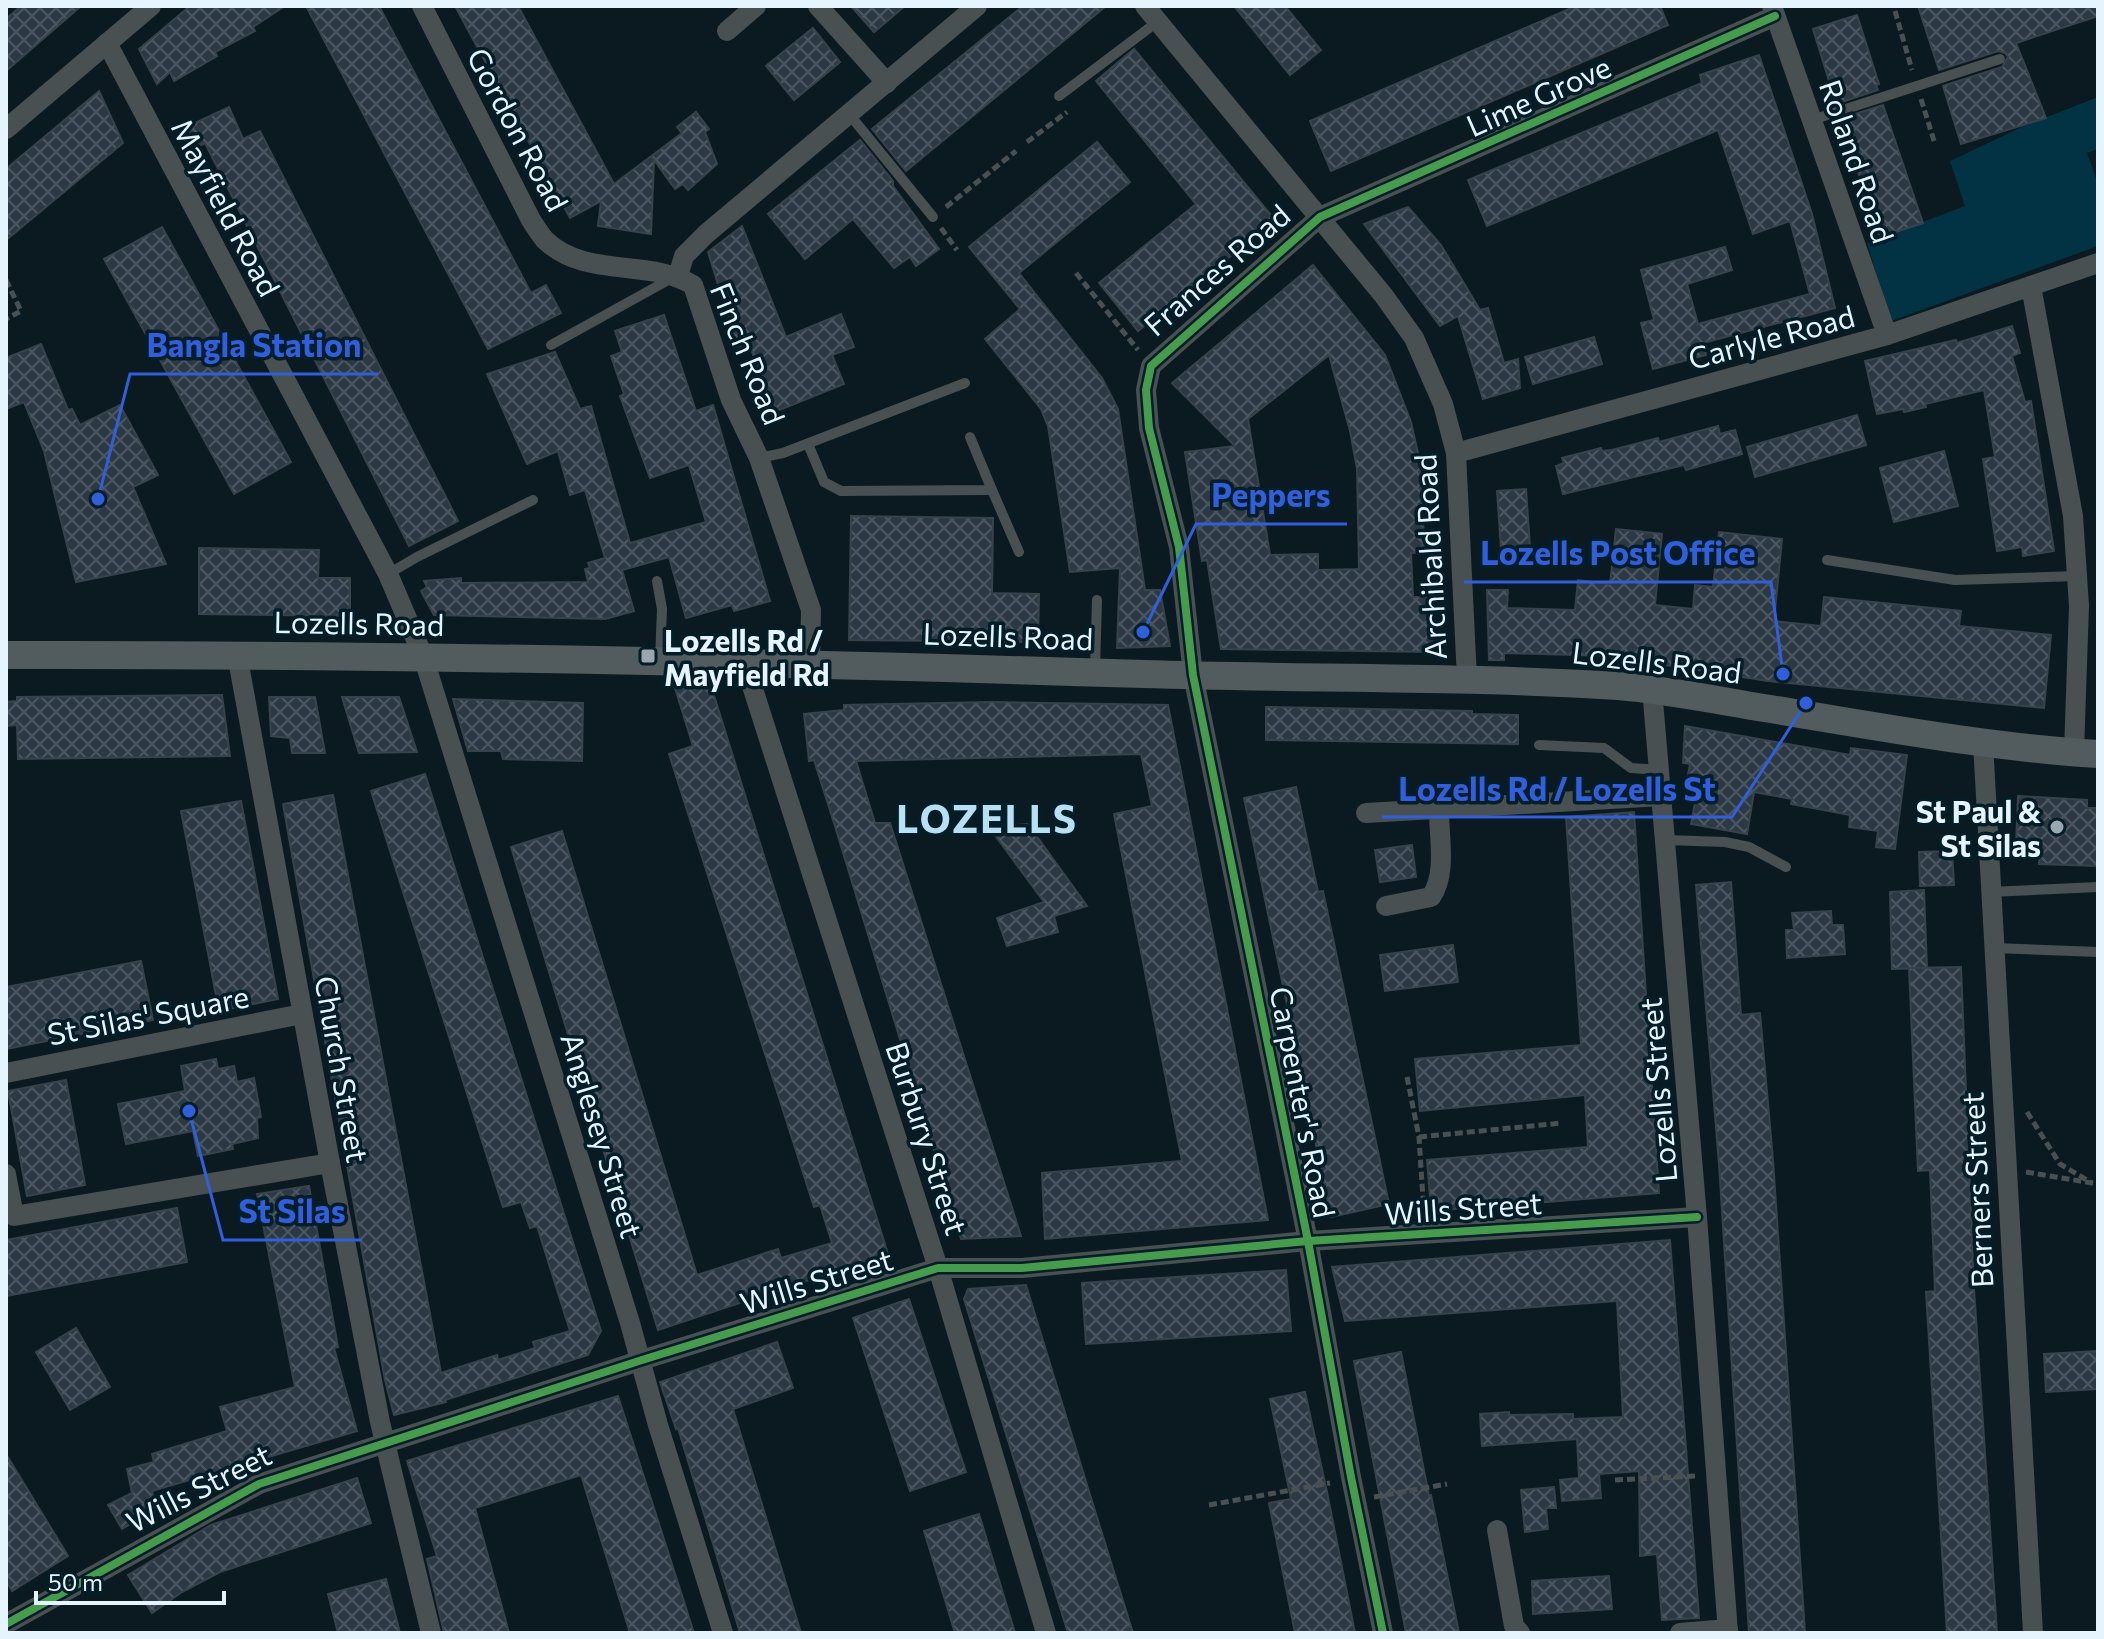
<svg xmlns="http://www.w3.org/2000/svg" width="2104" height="1639" font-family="Commissioner,sans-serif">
  <defs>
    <pattern id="building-cross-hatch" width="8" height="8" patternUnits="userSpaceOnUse" patternTransform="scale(2)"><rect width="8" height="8" fill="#2c3944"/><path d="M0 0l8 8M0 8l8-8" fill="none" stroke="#4b5660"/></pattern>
  </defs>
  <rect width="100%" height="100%" fill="#0b1a21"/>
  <path fill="#023344" d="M2098,97V149L2087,153L2098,184V246L1891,321L1867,243L1965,206L1950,161L2022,127Z"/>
  <g fill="url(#building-cross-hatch)" stroke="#38424a" stroke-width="2" fill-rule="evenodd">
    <path d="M21,6H81L6,71V19Z"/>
    <path d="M190,6H285L253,27L255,31L215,52L217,56L174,81L170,72L157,84L139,49Z"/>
    <path d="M306,6H379L531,293L546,285L561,313L488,349Z"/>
    <path d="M455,6H518L614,184L682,133L677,127L696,112L709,129L705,132L717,164L688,190L683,184L675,189L654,160L651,234L598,226L601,201L570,218Z"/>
    <path d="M851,6H905L874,32Z"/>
    <path d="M1023,6H1106L906,171L872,129Z"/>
    <path d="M1234,6H1285L1321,50L1290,75Z"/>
    <path d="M1576,6H1660L1668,25L1331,171L1310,121Z"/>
    <path d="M1918,6H2098V16L2016,43L2046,118L1961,144L1943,86L2002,67L2008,57L2005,53L1998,51L1939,70Z"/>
    <path d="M1857,15L1879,84L1876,85L1878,90L1836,104L1813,29Z"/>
    <path d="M813,28L840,62L794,100L766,66Z"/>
    <path d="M1134,49L1275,220L1138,331L1099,283L1196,204L1096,81Z"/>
    <path d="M1759,55L1812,214L1835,308L1703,343L1706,355L1653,369L1641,323L1654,320L1641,270L1725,247L1732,270L1687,284L1698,324L1810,294L1790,221L1753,234L1718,130L1487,226L1468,180L1702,83L1700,75Z"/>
    <path d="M99,91L123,143L6,240V169Z"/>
    <path d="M1883,105L1923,223L1880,237L1840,119Z"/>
    <path d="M229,107L243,139L260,131L458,521L409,546L205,143L191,150L182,129Z"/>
    <path d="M860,140L893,181V186L939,249L916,266L910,257L894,268L853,219L805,259L768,214Z"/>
    <path d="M1097,142L1130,182L1019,273L1102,378L1118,409L1145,590H1160L1170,646L1117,648L1120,568L1070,572L1048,426L1041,409L985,339L1020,309L969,247Z"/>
    <path d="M1408,207L1441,245L1480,310L1488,308L1504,363L1518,359L1520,388L1483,399L1458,316L1440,326L1364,224Z"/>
    <path d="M742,226L786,337L841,314L854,347L832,355L844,384L777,411L749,345L738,349L708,252Z"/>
    <path d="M162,227L291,462L234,494L104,259Z"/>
    <path d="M1313,265L1385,355L1411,422L1419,458L1425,552L1411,553L1413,597H1430L1433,652L1221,649L1207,560L1202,561L1185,452L1235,446L1172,383ZM1329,355L1350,431L1357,469L1359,569L1318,570V554L1270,555L1248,419Z"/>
    <path d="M664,315L696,411L713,405L770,601L734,611L732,605L686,618L669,557L622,570L634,611L605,619L434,615L421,591L427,587L424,581L461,578V583L588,582L585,569L590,568L588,563L605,558L585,490L570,495L558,451L527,464L487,374L555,352L580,409L591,406L630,543L706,522L689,465L650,478L620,396L624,394L611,356L622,352L615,331Z"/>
    <path d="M2012,326L2020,353L2012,356L2025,402L2031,401L2054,551L2023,556L2022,547L1997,551L1983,459L1995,457L1984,390L1925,404L1926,407L1904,412L1903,409L1877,414L1865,361L1956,340L1957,343Z"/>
    <path d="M1594,337L1602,364L1533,384L1525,357Z"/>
    <path d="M41,344L68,410L72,409L80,425L120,405L158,475L133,487L166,564L76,582L44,451L24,402L6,409V358Z"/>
    <path d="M1857,415L1866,445L1755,477L1747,447Z"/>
    <path d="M1718,426L1720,434L1735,430L1742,454L1686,470L1684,465L1563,494L1556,466L1564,463L1562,458L1601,448L1602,451L1612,450L1658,438L1659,442Z"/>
    <path d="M1944,451L1958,506L1894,522L1880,468Z"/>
    <path d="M1526,489L1530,547L1501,549L1497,491Z"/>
    <path d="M851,516L993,518L992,593L1039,594L1038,642L849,640Z"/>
    <path d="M1616,529L1662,534L1655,605L1693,609L1695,585L1713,587L1719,532L1782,539L1774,621L1821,626L1824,597L1961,611L1959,626L2051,635L2044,708L1768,681L1608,656L1504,653V660H1489L1487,590H1508L1507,608L1575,610L1578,580L1610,584Z"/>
    <path d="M199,548L319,550L318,578H350V616L199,614Z"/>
    <path d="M675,688L712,689L888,1254L658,1330L511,847L562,831L697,1275L778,1249L781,1258L832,1243L820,1205L814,1207L669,754L693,746Z"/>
    <path d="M222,695L230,756L18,759L17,725L6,726V702L17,701V697Z"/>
    <path d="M269,697H315L325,753H292L290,738L271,736Z"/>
    <path d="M342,697H399L417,752L359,753Z"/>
    <path d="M453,699L583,703L582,761L503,759L501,751H468Z"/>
    <path d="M991,702L1168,705L1268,1220L1045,1239L1042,1173L1182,1161L1114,814L1152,806L1141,754L856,761L875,823H890L1021,1236L961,1239L834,823L814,760L809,761L804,714L844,710V705Z"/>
    <path d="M1266,707L1472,711V714L1518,715V744L1266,740Z"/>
    <path d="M1685,726L1850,755L1851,748L1907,755L1895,849L1876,847L1878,831L1849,827L1850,815L1791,804L1792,799L1754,792L1747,834L1691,824L1699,782L1687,780L1690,764L1683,763Z"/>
    <path d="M425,774L601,1331L588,1355L445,1400L446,1402L394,1415L385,1380L283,804L333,795L441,1373L497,1355L498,1360L535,1348L533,1342L570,1331L537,1226L530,1228L521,1202L503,1207L371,791Z"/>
    <path d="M1296,787L1318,892L1323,891L1389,1204L1331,1217L1244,798Z"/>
    <path d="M2018,796L2087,800V808H2098V866L2039,864L2040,847L2016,846Z"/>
    <path d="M241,801L278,999L219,1011L181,811Z"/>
    <path d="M1634,812L1659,1193L1431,1211L1427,1160L1588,1147L1585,1095L1420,1111L1415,1059L1581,1045L1566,817Z"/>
    <path d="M1028,824L1087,906L1054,916L1058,932L1007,946L997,918L1044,902L989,827Z"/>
    <path d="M1412,845L1416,877L1380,882L1375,850Z"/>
    <path d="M1952,851L1954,885L1920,886L1919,852Z"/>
    <path d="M1731,882L1741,1015L1760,1013L1773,1160L1805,1633H1749L1719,1164L1696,885Z"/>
    <path d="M1924,890L1927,968L1892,969L1890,892Z"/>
    <path d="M1831,911L1832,925H1843L1845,954L1787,958L1786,930H1794L1792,913Z"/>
    <path d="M1453,945L1458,982L1385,991L1380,955Z"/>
    <path d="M141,961L153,1020L6,1049V987Z"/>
    <path d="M1961,967L1974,1289L1997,1633H1947L1926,1292L1935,1291L1930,1170L1918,1171L1909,968Z"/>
    <path d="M216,1059L218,1069L234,1066L237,1082L254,1078L261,1117L257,1118L258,1138L232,1144L233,1149L198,1156L193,1131L126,1144L118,1104L185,1091L181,1066Z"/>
    <path d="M66,1080L85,1185L27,1196L8,1091Z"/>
    <path d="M309,1186L338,1347L334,1348L357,1431L152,1491L156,1509L122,1529L108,1505L132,1493L127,1469L154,1462L152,1454L227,1431L220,1407L295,1387L257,1194Z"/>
    <path d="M177,1208L187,1262L6,1296V1240Z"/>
    <path d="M1670,1240L1699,1618L1662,1620L1657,1554L1640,1556L1639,1471L1599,1474L1601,1498L1562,1501L1560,1480L1579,1478L1577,1439L1482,1446L1480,1414L1509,1412V1415L1573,1414V1419L1623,1417L1617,1301L1345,1321L1332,1267Z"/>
    <path d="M1286,1270L1291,1331L1086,1344L1082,1283Z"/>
    <path d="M1026,1285L1091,1498L1133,1633H1068L964,1299L968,1289Z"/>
    <path d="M909,1299L966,1472L910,1491L853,1318Z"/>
    <path d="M76,1328L110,1387L70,1410L36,1352Z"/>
    <path d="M777,1342L793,1388L733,1409L801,1633H740L678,1428L676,1429L660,1382Z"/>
    <path d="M2098,1351V1389L2046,1392L2044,1354Z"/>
    <path d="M1401,1352L1429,1496L1431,1495L1459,1633H1406L1354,1361Z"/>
    <path d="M1305,1392L1327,1492L1355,1633H1295L1269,1503L1291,1499L1270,1399Z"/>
    <path d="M618,1396L694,1633H630L581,1475L475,1508L509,1633H444L427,1559L437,1556L407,1461Z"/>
    <path d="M6,1454L68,1556L12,1591L6,1580Z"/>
    <path d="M357,1478L371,1523L220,1572L182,1592L152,1613L128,1575L211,1525Z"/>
    <path d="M1554,1487L1556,1508H1546L1548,1529L1525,1532L1521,1490Z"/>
    <path d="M979,1514L1015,1633H955L924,1531Z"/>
    <path d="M1609,1576L1612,1609L1533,1614L1532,1581Z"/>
    <path d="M386,1579L400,1633H338L328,1594Z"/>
  </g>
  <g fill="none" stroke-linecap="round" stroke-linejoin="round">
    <g stroke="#485052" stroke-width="5" stroke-dasharray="8 4" stroke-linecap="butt">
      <path d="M1895,11L1912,70"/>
      <path d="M1921,99L1935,144"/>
      <path d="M1027,142L1067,112"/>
      <path d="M946,207L1016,151"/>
      <path d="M941,228L957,250"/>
      <path d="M1076,273L1138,350"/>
      <path d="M6,280L21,311L6,319"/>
      <path d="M1407,1077L1419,1137L1424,1214"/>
      <path d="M2027,1112L2060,1164L2092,1183"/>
      <path d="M1419,1137L1562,1123"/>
      <path d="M2026,1172L2098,1184"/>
      <path d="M1615,1480L1697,1476"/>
      <path d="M1374,1497L1447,1484"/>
      <path d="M1209,1505L1330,1483"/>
    </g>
    <g stroke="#485051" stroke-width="10">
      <path d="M1059,96L1157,22"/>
      <path d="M849,114L933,217"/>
      <path d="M1812,120L2000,59"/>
      <path d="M551,345L672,278"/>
      <path d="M808,444L824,482L841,491L992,490L970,437"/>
      <path d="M759,458L783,453L965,383"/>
      <path d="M992,490L1019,552"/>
      <path d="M1827,560L1955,580L2076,576"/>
      <path d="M388,574L417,557L533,500"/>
      <path d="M657,581L662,609L660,660"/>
      <path d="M1095,670L1097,600"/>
      <path d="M1539,745L1604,748L1631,768L1660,770"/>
      <path d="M1666,840L1725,842L1749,847L1786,867"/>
      <path d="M1990,892L2098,887"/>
      <path d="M1993,948L2098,952"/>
    </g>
    <g stroke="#485051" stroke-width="20">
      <path d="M422,6L531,220C535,226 540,234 545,240C585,279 649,258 693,285L731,400L759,458L811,610L810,663"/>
      <path d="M818,6L887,83"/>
      <path d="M1145,6L1384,296L1414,338L1443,404L1456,453L1467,679"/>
      <path d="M1772,6L1887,335"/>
      <path d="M727,31L756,6"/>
      <path d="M107,43L388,574L423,656L630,1323L658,1425L723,1633"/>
      <path d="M6,129L151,6"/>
      <path d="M678,276L684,256L706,234L977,6"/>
      <path d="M2031,286L2073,516L2079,606L2074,752"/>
      <path d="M1456,453L1887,335L2098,263"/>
      <path d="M237,654L330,1163L380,1422L431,1633"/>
      <path d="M745,664L938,1268L1046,1633"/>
      <path d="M1652,689L1697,1217L1728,1633"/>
      <path d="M1983,743L2033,1633"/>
      <path d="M1366,813L1662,796"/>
      <path d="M1386,906L1431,897C1447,874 1439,838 1439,811"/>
      <path d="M6,1073L302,1014"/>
      <path d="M6,1174L14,1216L330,1163"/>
      <path d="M1497,1530L1514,1626L1520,1633"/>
      <path d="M6,1624L259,1484L642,1360L938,1268H1022L1308,1241L1697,1217"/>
      <path d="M1383,1633L1351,1477L1308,1241L1193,675L1179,547L1149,428L1146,390L1151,366L1320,217L1775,16"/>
      <path d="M1680,1633L1728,1629"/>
    </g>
    <path stroke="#525b5d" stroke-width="28" d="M6,655C386,654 765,662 1144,674C1302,679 1460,676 1618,686C1667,690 1716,700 1764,708C1875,726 1986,747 2098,754"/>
    <g stroke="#031e29" stroke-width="13">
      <g id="cycleway">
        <path d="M6,1624L259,1484L642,1360L938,1268H1022L1308,1241L1697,1217"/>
        <path d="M1383,1633L1351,1477L1308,1241L1193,675L1179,547L1149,428L1146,390L1151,366L1320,217L1775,16"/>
      </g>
    </g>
    <use href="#cycleway" stroke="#469c4c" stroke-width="8"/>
  </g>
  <g fill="#99a8b0" stroke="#031e29" stroke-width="3">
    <rect x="640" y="648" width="16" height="16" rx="4"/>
    <circle cx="2057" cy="827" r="8"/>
  </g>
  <g text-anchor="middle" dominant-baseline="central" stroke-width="7" stroke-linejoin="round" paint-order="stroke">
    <g font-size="30" fill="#e6f5fd" stroke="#031e29">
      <text transform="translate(1538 95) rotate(-24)">Lime Grove</text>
      <text transform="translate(519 129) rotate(62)">Gordon Road</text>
      <text transform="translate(1858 161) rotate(71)">Roland Road</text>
      <text transform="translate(227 207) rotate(62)">Mayfield Road</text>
      <text transform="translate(1216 269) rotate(-41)">Frances Road</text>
      <text transform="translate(1771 336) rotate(-15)">Carlyle Road</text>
      <text transform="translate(749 353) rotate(68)">Finch Road</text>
      <text transform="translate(1429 557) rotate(-93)">Archibald Road</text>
      <text transform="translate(359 622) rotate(1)">Lozells Road</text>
      <text transform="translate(1008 635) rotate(2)">Lozells Road</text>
      <text transform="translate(1657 661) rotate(7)">Lozells Road</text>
      <text transform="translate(148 1014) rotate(-11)">St Silas' Square</text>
      <text transform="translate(343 1069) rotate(80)">Church Street</text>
      <text transform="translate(1657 1090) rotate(-95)">Lozells Street</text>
      <text transform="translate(1304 1102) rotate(79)">Carpenter's Road</text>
      <text transform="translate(603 1135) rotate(73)">Anglesey Street</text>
      <text transform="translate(928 1138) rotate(72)">Burbury Street</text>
      <text transform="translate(1976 1190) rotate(-93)">Berners Street</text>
      <text transform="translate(1463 1207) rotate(-4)">Wills Street</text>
      <text transform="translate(816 1280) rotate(-17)">Wills Street</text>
      <text transform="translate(198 1487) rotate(-27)">Wills Street</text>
    </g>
    <g font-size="30" font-weight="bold" fill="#e6f5fd" stroke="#031e29" text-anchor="start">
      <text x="664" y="639">Lozells Rd /<tspan x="664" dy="34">Mayfield Rd</tspan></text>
      <text x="2041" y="810" text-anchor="end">St Paul &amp;<tspan x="2041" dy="34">St Silas</tspan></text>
    </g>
    <g font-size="38" font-weight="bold" letter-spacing="2" fill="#b8e0f2" stroke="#031e29">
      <text x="987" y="817">LOZELLS</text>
    </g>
  </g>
  <path fill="none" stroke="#315fdc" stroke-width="3" d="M98 499L130 374H378M1143 632L1196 524H1347M1783 674L1771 582H1464M1806 703L1732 817H1382M189 1111L223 1240H362"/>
  <g fill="#315fdc" stroke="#031e29" stroke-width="3">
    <circle cx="98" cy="499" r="8"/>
    <circle cx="1143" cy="632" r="8"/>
    <circle cx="1783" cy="674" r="8"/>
    <circle cx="1806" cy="703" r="8"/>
    <circle cx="189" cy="1111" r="8"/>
  </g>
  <g font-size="32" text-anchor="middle" font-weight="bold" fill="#315fdc" stroke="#031e29" stroke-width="7" stroke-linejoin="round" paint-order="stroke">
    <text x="254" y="357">Bangla Station</text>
    <text x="1271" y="507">Peppers</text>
    <text x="1618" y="565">Lozells Post Office</text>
    <text x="1557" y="801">Lozells Rd / Lozells St</text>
    <text x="292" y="1223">St Silas</text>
  </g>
  <rect width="2104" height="1639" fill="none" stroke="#e6f5fd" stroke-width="16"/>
  <path d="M36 1591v12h188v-12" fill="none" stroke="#e6f5fd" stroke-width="4"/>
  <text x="48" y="1591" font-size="24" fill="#e6f5fd" stroke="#031e29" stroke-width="6" paint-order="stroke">50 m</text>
</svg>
